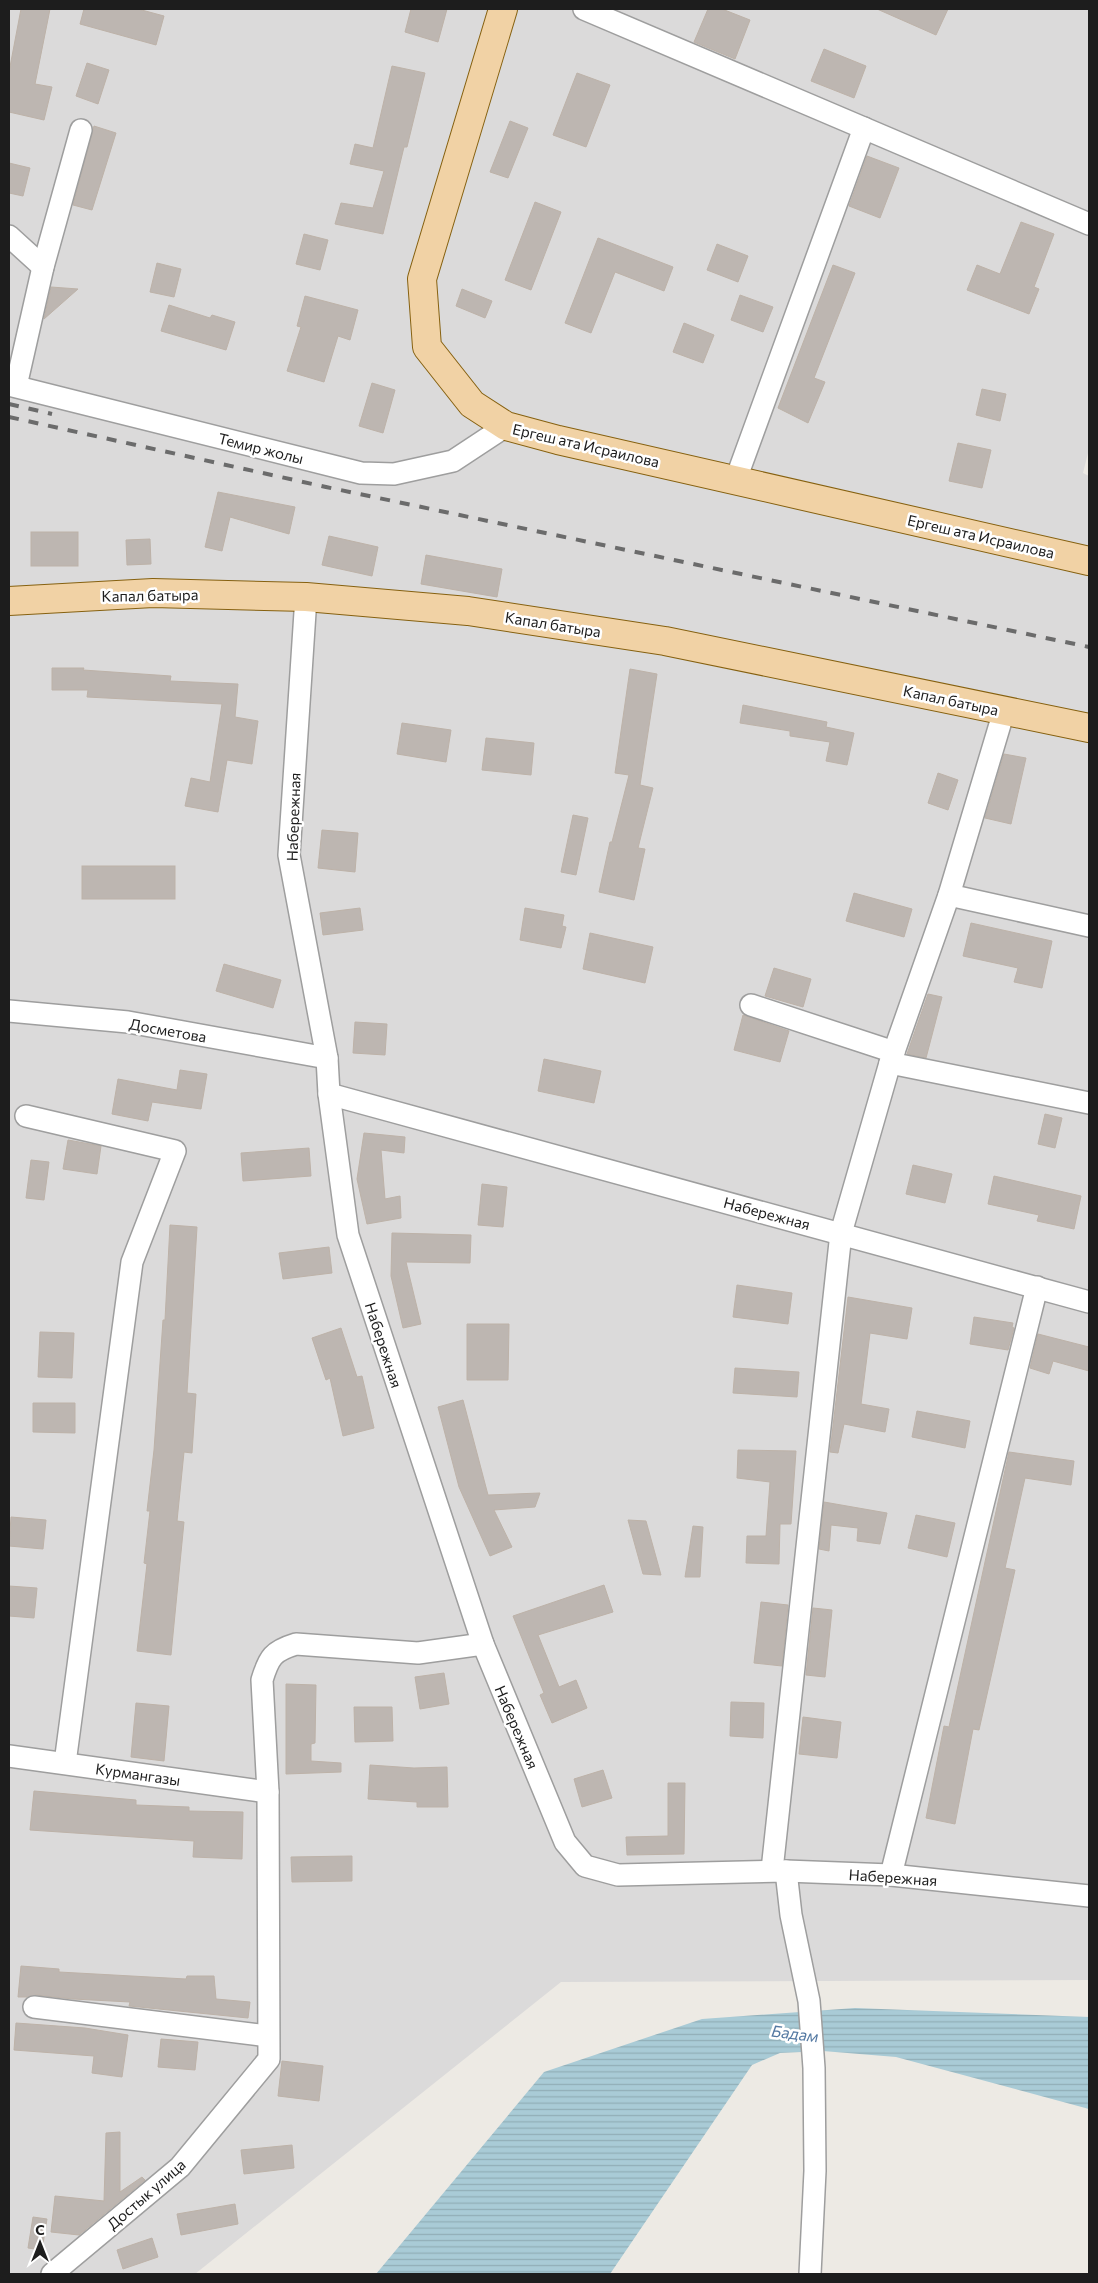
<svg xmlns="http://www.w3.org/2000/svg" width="1098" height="2283" font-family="Commissioner,sans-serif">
  <defs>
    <pattern id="water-rules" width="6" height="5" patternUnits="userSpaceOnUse" patternTransform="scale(1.25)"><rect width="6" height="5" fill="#a9cbd6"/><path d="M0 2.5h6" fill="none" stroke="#91aeb7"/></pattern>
  </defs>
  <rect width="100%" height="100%" fill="#edeae4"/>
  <path fill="#dbdada" d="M9,9H1089V449L1083,473L1089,476V1980L561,1982L195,2274H9Z"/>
  <path fill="url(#water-rules)" d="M855,2008L1089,2017V2109L896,2057L823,2051L780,2053L752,2065L610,2274H376L544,2072L702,2019Z"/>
  <g fill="#bdb6b1" stroke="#bdb2a8">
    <path d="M21,9H50L35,84L52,87L44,120L9,112V72Z"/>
    <path d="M84,9H138L164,16L156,45L80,24Z"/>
    <path d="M411,9H447L438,42L405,32Z"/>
    <path d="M708,9H722L750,20L735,59L694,42Z"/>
    <path d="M877,9H948L936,35Z"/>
    <path d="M824,49L866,66L854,98L811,81Z"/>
    <path d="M87,63L109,70L98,104L76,96Z"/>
    <path d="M392,66L425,73L407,147H404L383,234L335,224L341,203L373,208L384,171L350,164L355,144L373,148Z"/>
    <path d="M577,73L610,85L586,147L553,135Z"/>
    <path d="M510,121L528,128L508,178L490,172Z"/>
    <path d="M94,126L116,133L92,210L73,205Z"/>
    <path d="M867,156L899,168L880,218L849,206Z"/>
    <path d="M9,163L30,168L23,196L9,193Z"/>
    <path d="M535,202L561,212L531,290L505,280Z"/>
    <path d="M1021,222L1054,234L1034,287L1039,289L1029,314L967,290L977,265L1000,274Z"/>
    <path d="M304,234L328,240L320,270L296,264Z"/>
    <path d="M598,238L673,267L664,291L615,272L591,333L565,323Z"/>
    <path d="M717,244L748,256L738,282L707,270Z"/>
    <path d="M157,263L181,269L174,297L150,292Z"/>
    <path d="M833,265L855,273L814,378L825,382L808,423L778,408Z"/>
    <path d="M51,287L78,289L44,319Z"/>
    <path d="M462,289L492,301L485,318L456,306Z"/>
    <path d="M740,295L773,307L763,332L731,320Z"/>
    <path d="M305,296L358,310L350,340L338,336L324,382L287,371L301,327L297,326Z"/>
    <path d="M169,305L210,318L212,315L235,322L226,350L161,331Z"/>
    <path d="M684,323L714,335L703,363L673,352Z"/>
    <path d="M372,383L395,390L383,433L359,426Z"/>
    <path d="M982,389L1006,394L1000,421L976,415Z"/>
    <path d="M958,443L991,450L982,488L949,481Z"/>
    <path d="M218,492L295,507L289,534L230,517L222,551L205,547Z"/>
    <rect x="31" y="532" width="47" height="34"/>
    <path d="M329,536L378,547L372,576L322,565Z"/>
    <path d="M150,539L151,564L127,565L126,540Z"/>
    <path d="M426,555L502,569L497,597L421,584Z"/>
    <path d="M52,668H84L83,670L171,676L170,681L238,684L235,717L258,721L252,764L227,760L218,812L185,806L191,778L210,782L222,704L87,697L88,690H52Z"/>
    <path d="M630,669L657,674L640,785L653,788L638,848L645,849L634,900L599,892L610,842H612L629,775L615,773Z"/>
    <path d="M743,705L827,722L826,727L854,733L847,765L826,761L830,742L790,736V731L740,723Z"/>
    <path d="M402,723L451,730L446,762L397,754Z"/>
    <path d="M486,738L534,743L531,775L482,770Z"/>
    <path d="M1004,754L1026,758L1011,824L985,818Z"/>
    <path d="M938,773L958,780L948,810L928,803Z"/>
    <path d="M573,815L588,818L576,875L561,872Z"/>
    <path d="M322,830L358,833L355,872L318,868Z"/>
    <rect x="82" y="866" width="93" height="33"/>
    <path d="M854,893L912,909L904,937L846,921Z"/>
    <path d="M360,908L363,930L323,935L320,913Z"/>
    <path d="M525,908L564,915L562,926L566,927L561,948L520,940Z"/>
    <path d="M971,923L1052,941L1042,988L1014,982L1018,968L963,956Z"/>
    <path d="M590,933L653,947L645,983L583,969Z"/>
    <path d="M224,964L281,980L273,1008L216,991Z"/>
    <path d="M774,968L811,979L803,1007L765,996Z"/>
    <path d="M928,994L942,997L926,1058L907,1054Z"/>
    <path d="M743,1015L789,1031L780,1062L734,1050Z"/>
    <path d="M355,1022L387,1024L385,1055L353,1053Z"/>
    <path d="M544,1059L601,1071L594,1103L538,1091Z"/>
    <path d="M180,1070L207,1074L201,1109L152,1102L148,1121L112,1114L118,1079L177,1090Z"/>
    <path d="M1045,1114L1062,1118L1055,1148L1038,1144Z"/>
    <path d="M364,1133L405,1137L404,1153L381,1150L385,1199L400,1196L401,1218L367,1224L357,1179Z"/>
    <path d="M68,1140L101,1146L97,1174L63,1169Z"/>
    <path d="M309,1148L311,1176L243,1181L241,1153Z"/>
    <path d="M31,1160L49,1162L44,1200L26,1198Z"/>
    <path d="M913,1165L952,1174L945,1203L906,1194Z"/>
    <path d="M994,1176L1081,1196L1074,1229L1037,1221L1039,1215L988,1204Z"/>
    <path d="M482,1184L507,1187L503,1227L478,1225Z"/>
    <path d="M170,1225L197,1227L187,1393L196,1394L192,1453L184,1452L177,1521L184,1522L171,1655L137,1651L147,1564L144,1563L150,1511H147L154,1450L163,1320H165Z"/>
    <path d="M392,1233L471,1235L470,1263L406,1262L421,1324L403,1328L391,1276Z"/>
    <path d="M329,1247L332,1273L283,1279L279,1253Z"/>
    <path d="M737,1285L792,1293L788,1324L733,1317Z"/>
    <path d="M848,1297L912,1308L907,1339L870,1333L861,1404L889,1409L885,1432L844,1424L838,1453L830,1452Z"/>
    <path d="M974,1317L1013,1323L1012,1327L1014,1328L1008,1350L970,1344Z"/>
    <path d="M467,1324H509L508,1380H467Z"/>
    <path d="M341,1328L357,1377L362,1376L374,1428L343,1436L330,1378L326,1380L312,1338Z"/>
    <path d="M40,1332L74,1333L72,1378L38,1377Z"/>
    <path d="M1038,1334L1089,1347V1371L1053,1361L1049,1374L1030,1368Z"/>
    <path d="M735,1368L799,1372L797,1397L733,1393Z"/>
    <path d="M463,1400L488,1495L540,1493L535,1507L494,1510L512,1547L490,1556L459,1487L438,1407Z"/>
    <path d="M33,1403H75V1433L33,1432Z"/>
    <path d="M917,1411L970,1421L965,1448L912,1437Z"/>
    <path d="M738,1450L796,1451L791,1524H780L779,1564L746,1563L747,1536H766L770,1482L737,1478Z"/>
    <path d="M1009,1452L1074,1461L1071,1485L1025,1478L1005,1568L1015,1570L979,1730L973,1729L955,1824L926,1818L944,1726L949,1727Z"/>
    <path d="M824,1502L887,1513L880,1544L857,1541L858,1528L831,1525L829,1551L819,1549Z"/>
    <path d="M916,1515L955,1523L947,1557L908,1548Z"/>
    <path d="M11,1517L46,1520L43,1549L9,1546Z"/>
    <path d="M628,1520L646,1521L661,1575L643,1574Z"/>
    <path d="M693,1526L703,1527L700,1577H685Z"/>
    <path d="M604,1585L613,1612L538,1635L559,1687L576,1680L587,1708L552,1723L540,1695L544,1693L513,1616Z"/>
    <path d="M9,1586L37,1588L34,1618L9,1616Z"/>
    <path d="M761,1602L788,1605L782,1666L754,1663Z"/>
    <path d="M813,1608L832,1610L825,1677L806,1675Z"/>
    <path d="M444,1673L449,1704L420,1709L415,1677Z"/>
    <path d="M286,1684L316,1685L315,1743L311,1744V1761L341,1763V1772L286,1774Z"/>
    <path d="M731,1702L764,1703L763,1738L730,1736Z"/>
    <path d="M136,1703L169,1706L164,1761L131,1757Z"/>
    <path d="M354,1707H392L393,1741L355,1742Z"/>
    <path d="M803,1717L841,1722L837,1758L799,1754Z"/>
    <path d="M370,1765L414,1768L447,1767L448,1807H417V1802L368,1799Z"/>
    <path d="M603,1770L612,1798L582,1807L574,1779Z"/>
    <path d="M668,1783H685L684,1854L627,1855L626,1837L668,1836Z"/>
    <path d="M34,1791L136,1800V1805L189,1807V1811L243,1812L242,1859L193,1857L194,1841L30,1830Z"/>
    <path d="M352,1856V1881L292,1882L291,1857Z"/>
    <path d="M21,1966L59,1969V1972L186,1979L187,1976H214L216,1999L250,2002L248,2018L129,2006L130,2002L73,1999L36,1995L27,1997H18Z"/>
    <path d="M16,2023L85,2028L128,2035L122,2077L92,2073L94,2056L14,2050Z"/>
    <path d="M161,2039L198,2042L195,2070L158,2067Z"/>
    <path d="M282,2061L323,2066L319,2101L278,2096Z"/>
    <path d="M120,2132V2192L142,2177L145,2180L79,2235L51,2232L55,2196L104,2201L106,2133Z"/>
    <path d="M292,2145L294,2168L244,2174L241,2150Z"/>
    <path d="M235,2204L238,2224L181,2235L177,2214Z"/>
    <path d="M33,2217L47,2219L42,2250L28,2248Z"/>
    <path d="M152,2238L158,2257L123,2269L117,2250Z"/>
  </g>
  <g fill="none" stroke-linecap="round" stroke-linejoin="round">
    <g stroke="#9e9e9e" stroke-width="24">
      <g id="minor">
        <path d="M584,9L1089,224"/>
        <path d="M9,236L43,267"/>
        <path d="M9,385L361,473L394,474L453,461L506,426"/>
        <path d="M16,386L43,267L81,130"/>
        <path d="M736,479L864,128"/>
        <path d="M306,597L289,855L327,1058L329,1094L348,1235L483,1644L565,1842L585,1866L618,1875L786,1871L891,1875L1089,1896"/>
        <path d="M949,895L1089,926"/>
        <path d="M751,1005L894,1052"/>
        <path d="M9,1011L128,1022L327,1058"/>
        <path d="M890,1063L1089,1103"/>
        <path d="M329,1094L1089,1302"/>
        <path d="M26,1116L175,1151L132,1262L65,1763"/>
        <path d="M9,1756L268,1792"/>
        <path d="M772,1870L841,1233L890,1063L949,895L1004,711"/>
        <path d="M786,1871L791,1915L809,2001L814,2068L815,2171L810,2274"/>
        <path d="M891,1875L1037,1287"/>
        <path d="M34,2007L268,2036"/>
        <path d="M52,2274L180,2167L269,2059L268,1792L262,1680C269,1657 273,1651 296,1644L418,1653L483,1644"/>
      </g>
    </g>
    <g stroke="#866110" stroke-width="30">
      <g id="major">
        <path d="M503,9L422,279L427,347L472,404L506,426L558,440L1089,561"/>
        <path d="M9,601L153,593L306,597L468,611L665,641L1089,728"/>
      </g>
    </g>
    <use href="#minor" stroke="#fff" stroke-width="21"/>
    <use href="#major" stroke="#f1d2a5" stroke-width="28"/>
    <g stroke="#6b6b6b" stroke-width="4" stroke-dasharray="10 10" stroke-linecap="butt">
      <path d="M9,404L52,414"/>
      <path d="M9,417L326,487L1089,647"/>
    </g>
  </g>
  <g text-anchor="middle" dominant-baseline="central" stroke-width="5" stroke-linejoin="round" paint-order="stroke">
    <g font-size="15" fill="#1d1d1d" stroke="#fff">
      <text transform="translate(586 445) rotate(13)">Ергеш ата Исраилова</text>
      <text transform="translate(261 448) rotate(14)">Темир жолы</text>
      <text transform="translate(981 536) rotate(13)">Ергеш ата Исраилова</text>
      <text transform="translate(150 595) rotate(-1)">Капал батыра</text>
      <text transform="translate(553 624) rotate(9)">Капал батыра</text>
      <text transform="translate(951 700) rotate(12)">Капал батыра</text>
      <text transform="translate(293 817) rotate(-88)">Набережная</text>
      <text transform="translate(168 1030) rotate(10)">Досметова</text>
      <text transform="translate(767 1213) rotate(15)">Набережная</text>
      <text transform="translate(384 1345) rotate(72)">Набережная</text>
      <text transform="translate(517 1727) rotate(67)">Набережная</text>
      <text transform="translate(138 1774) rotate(8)">Курмангазы</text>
      <text transform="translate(893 1877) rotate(4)">Набережная</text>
      <text transform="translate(146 2194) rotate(-41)">Достык улица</text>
    </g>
    <g font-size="16" font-style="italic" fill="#5479a2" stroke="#fff">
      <text transform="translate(795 2033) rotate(7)">Бадам</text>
    </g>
  </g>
  <rect width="1098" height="2283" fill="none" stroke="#1d1d1d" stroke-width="20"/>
  <g transform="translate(40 2243)" stroke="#ffffff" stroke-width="4" paint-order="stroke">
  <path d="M0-4L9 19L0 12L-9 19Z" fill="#1d1d1d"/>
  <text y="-8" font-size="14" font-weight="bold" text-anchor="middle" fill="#1d1d1d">С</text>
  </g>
</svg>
